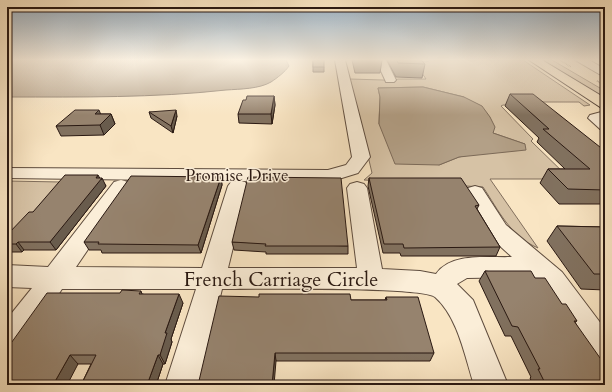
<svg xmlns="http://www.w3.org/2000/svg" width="612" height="392" font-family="Cardo,serif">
  <rect width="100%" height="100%" fill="#f9e5c3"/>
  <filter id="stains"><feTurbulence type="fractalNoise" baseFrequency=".005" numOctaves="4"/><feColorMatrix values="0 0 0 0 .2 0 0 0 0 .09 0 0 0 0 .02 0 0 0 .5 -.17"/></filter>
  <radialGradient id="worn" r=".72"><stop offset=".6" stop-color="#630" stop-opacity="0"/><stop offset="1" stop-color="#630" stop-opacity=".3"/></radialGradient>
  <g fill="#d6c2a5" stroke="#806e5c" fill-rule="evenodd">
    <path d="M413,60L426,62L431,60H523L590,105L584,106L579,102H533L521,105H503L501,106L533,139L531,141L570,179H490L538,248C510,236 499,211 483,187L364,180L372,173L350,79L383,80L392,81L398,79H426ZM423,87L464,97L493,133L525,144L459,157L439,165L379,124L380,97L378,88Z"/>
    <path d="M539,60H552L605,91V101Z"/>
    <path d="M7,181L61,182L7,240Z"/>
  </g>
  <g fill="#b3a087" stroke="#7c6a58">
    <path d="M7,60H286L289,66C285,72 277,78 271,82C259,89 240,89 226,90C154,98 81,97 8,97Z"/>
    <path d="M423,87L464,97L482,106L490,117L495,127L493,133L525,144L526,150L459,157L439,165L395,164L379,124L380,97L378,88Z"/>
  </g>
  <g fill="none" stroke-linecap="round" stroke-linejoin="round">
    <g stroke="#5e4c3e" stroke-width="2">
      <g id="minor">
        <path d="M335,60H345L370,157L358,173L329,182L240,181L245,182L248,186L228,268H357L347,188L350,184L357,182L364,184L367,188L382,269L420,271L436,274C451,252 488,258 512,257L490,237L465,192L468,188L475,186L482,188L506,225L562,272L605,329V371L594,366L544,288L533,277L467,278L457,284L473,300L508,385H474C465,357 458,317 435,297C423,286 250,289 222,289L199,385H165L196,289H62L18,355L7,359V319L32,288L7,287V265L48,267L114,182L121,180L128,182L131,186L76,267L202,268L228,186L231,182L236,181L7,178V168L328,170L346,165L352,157Z"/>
        <path d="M376,60H386L396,80L394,82H386Z"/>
        <path d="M575,60H589L605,69V75L599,74Z"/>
        <path d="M605,111V130L600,129L588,118L590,115Z"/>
      </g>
    </g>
    <g stroke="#2a1912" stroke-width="2">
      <path id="major" d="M529,60H542L605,98V108L600,107Z"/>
    </g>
    <g stroke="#2a1912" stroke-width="1.5" stroke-dasharray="0.5 1" stroke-linecap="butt">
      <path d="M560,60L571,67"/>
      <path d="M597,81L605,85"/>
    </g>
    <use href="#minor" fill="#fbeed8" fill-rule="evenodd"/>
    <use href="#major" fill="#f9e5c3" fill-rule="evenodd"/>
  </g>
  <g fill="#81715f" stroke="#2a1912">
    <path d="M313,60L324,67V72H313Z"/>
    <path d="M352,60H382L380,73H355Z"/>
    <path d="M387,60H421L425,64L422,78L396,77Z"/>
    <path d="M510,94L605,151V206L604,204H559L540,183L548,169H565L537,142L539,138L505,106Z"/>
    <path d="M274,96L275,105L272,124L239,123L238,114Z"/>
    <path d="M149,112L177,116L173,133L151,118Z"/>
    <path d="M101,114H111L115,124L104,135L61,136L56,126Z"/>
    <path d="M221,177L222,185L201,253H102L101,250H89L84,242Z"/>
    <path d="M100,178L106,186L56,250H24L22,252H7V235L33,212Z"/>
    <path d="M369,178L479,205L477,209L500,247L496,256H401L400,253H383L368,186Z"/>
    <path d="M557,226L605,227V290L581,289L547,241Z"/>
    <path d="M232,242L348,246V254H266V252L234,250Z"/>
    <path d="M485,271L535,278L562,304L577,321L575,322L605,385H533L530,378L531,377L511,336H505L479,281Z"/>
    <path d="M141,291L142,294L183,303L171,339L172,342L165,364H163L156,385H81L91,364H78L7,385Z"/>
    <path d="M259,297L351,300H385L386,297L434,353L430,361H276Z"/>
  </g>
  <g fill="#695c4d" stroke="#2a1912">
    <path d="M274,96L275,105L272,124L271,114Z"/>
    <path d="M99,110L103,120L95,114Z"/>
    <path d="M176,110L177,116L173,133L171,126Z"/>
    <path d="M111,114L115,124L104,135L100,125Z"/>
    <path d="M98,175L101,180L102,178L106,186L56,250L50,242Z"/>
    <path d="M221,177L222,185L201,253L198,245Z"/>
    <path d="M18,242L24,250L22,252L16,244Z"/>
    <path d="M179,294L183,303L171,339L172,342L165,364L160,355L165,333Z"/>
    <path d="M275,353L276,361L274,385H272Z"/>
    <path d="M70,355L78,364L67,385H53Z"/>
    <path d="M158,355L163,364L156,385H147Z"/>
  </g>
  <g fill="#96836e" stroke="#2a1912">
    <rect x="313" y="60" width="11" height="7"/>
    <path d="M397,60H421L425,64L398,63Z"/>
    <path d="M510,94H533L605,151V190L568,189L548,169H590L543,129H549Z"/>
    <path d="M247,96H274L271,114H238L243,100H246Z"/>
    <path d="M75,110H99L95,114H111L100,125L56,126Z"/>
    <path d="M176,110L171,126L149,112Z"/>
    <path d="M65,175H98L96,178H102L50,242H18L16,244H7V235L29,212H33Z"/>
    <path d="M131,176L221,177L198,245L98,244L99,242H84Z"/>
    <path d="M248,177L341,178L348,246H265L266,244L232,242Z"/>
    <path d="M369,178H461L479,205L475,206L500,247L404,248L403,244H384Z"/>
    <path d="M557,226L605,227V274H594Z"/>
    <path d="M485,271H531L535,278H545L562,304H566L577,321H574L605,365V385H540L538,381H544L538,369H540L518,327L512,326Z"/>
    <path d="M122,290L141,291L139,294H179L165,333H167L160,355H158L147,385H81L96,355H70L53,385H7V347L9,346L47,293H120Z"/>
    <path d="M259,294H350L351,300H387L386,297H418L434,353H275L272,385H198L219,296L259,297Z"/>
  </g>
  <linearGradient id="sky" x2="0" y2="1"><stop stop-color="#93acc1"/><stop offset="0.52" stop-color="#fcf3e4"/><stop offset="1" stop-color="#fcf3e4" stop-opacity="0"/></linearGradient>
  <rect width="612" height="115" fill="url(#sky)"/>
  <g text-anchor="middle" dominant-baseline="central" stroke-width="3" stroke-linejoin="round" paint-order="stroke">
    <g font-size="17" fill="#2a1912" stroke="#fbeed8">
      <text x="237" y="175">Promise Drive</text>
    </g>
    <g font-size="20" fill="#2a1912" stroke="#fbeed8">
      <text x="281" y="279">French Carriage Circle</text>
    </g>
  </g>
  <rect width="612" height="392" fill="none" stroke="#f9e5c3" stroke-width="24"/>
  <rect x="8" y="8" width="596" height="376" fill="none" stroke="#2a1912" stroke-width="2"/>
  <rect x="12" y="12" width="588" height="368" fill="none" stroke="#2a1912"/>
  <rect width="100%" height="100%" filter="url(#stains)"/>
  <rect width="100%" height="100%" fill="url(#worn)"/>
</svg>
